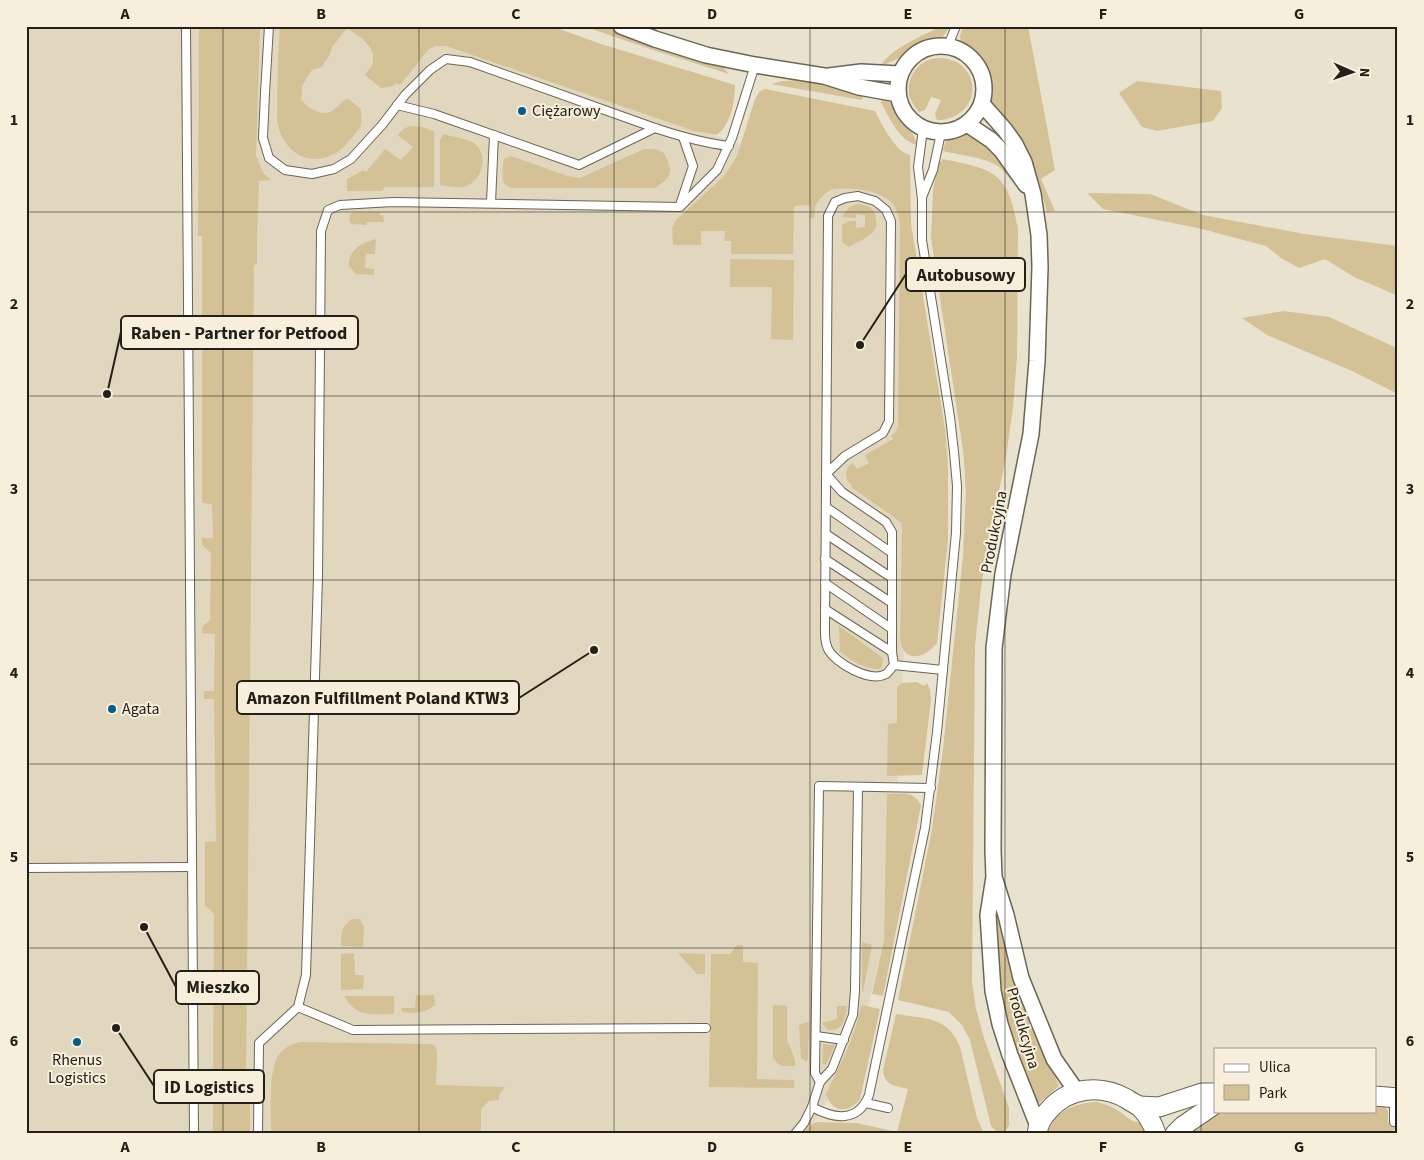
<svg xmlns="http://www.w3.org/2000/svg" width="1424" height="1160" font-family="'Source Sans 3',sans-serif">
  <rect width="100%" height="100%" fill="#e9e2cf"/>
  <path fill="#e1d7be" d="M26,26H486L613,103L744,145L906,202L904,647L891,908L868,1007L836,1087L807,1134H26Z"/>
  <g fill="#d4c296">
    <path d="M199,26H260L256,156L264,174L272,180L259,181L257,236V264L254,265L246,1077L250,1078V1134H213L214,914L205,905V842L216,841L214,699H204V691H214L215,634L202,633L203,626L210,620L211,553L202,545V538H213L212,504L202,503V236H198Z"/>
    <path d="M280,26H551L601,44L735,85C735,101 731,124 717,135L694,131L446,46H436L429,49L400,85L396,83L393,86L381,88L365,75C367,72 371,68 372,65C379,47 358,36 347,28L332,47L330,54L322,67L312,70L302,86V94L301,100C307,107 320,116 330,112C336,109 342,102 347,98L361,109C361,114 362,123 360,128C357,132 353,136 350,140C346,144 343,148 339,151C310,170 283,153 277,121L278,55Z"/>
    <path d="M583,26H602L663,49L721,65L729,74L656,51Z"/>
    <path d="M941,26H950L948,30L941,39H931L918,43L907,51L900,58L881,66C887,50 925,35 941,26Z"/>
    <path d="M963,26H1028L1055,170L1041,179L1055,211L1047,212L1035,171L1011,128L989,103L986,96L988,88L985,73L978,58L970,49L961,43L960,36Z"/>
    <path d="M944,58C950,60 957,61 962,66C985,88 967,121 937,120L935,114L941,100L931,97L925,110L919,112C915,107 912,103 910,98C905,82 915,63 932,59C935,58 940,58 944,58Z"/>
    <path d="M800,80L864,92L862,100L771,84L783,81Z"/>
    <path d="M1137,81L1221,91L1222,108L1213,121L1157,131L1142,127L1119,93Z"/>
    <path d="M765,89L875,111C881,123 896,153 910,155L911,224L945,428L948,465V540L937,643C924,659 903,664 900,638L902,530L901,523L895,518L851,487L852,485L848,482C845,474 845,467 853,463L857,469L869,463L865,455L893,439L891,436L897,430L898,424L900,225C899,215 896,207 889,200C876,190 851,187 835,189C829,190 823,195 819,200C814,205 815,212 814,218H810V205L794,206L793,254H731V241H724L725,231H701V245H673L672,228L676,220L725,175L737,156L755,99L760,91Z"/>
    <path d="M882,96L888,99L913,134L917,145C899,141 889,117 881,102Z"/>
    <path d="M410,126L422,127L434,131V187H385L382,191H347V179L364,170L366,172L385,149L401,160L413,147L398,135L403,129Z"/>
    <path d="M961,133L975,136L988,143L1018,186C1011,181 1006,173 999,167C986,157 958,155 943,151C946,139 948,137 961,133Z"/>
    <path d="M443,134C452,137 466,138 474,143C490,155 482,183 463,187C457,188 447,186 440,185V140Z"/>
    <path d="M644,149H655L664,153C674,172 672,177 655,188H511L504,184C502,176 502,167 504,159L511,156L568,176L580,178Z"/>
    <path d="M942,159C995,169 1008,172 1018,229L1017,357L1013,408L1006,457L987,548L981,588L975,646L972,982L976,1009L984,1038L1009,1108V1126L1003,1134L997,1132L991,1126L970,1040L962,1025L949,1012L898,1000L932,829L943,749L963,556L966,491L963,450L931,238L933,191L938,162H941Z"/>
    <path d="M1087,193L1150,194L1203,215L1304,234L1398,246V295H1396L1354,277L1325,259L1299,268L1281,258L1266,246L1198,228L1103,209Z"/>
    <path d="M857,204C868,205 876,208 876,220C877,225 876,228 873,232C868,238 856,243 848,247L842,242V225L849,221H856V228L865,227V215L856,214V218L842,217C846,210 849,206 857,204Z"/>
    <path d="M380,212V215H383L384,222H367L366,225L351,224C349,220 348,217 352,213Z"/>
    <path d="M376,239L375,254H366L365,268L374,269V275L356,274L349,266C348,250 361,243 376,239Z"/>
    <path d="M730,259L794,260L793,340L771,339L772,287H730Z"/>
    <path d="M1283,311L1329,317L1397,348L1398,394L1352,371L1267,335L1242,318Z"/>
    <path d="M839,626L883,658L882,666L880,669C863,669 853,661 840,652Z"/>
    <path d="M917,682L924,686L927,683L930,690L931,700L922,775L887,776L888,724L897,723V687L902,683Z"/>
    <path d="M887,794C902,794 913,790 921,805L883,996L872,994L884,940Z"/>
    <path d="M996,910H998L1023,1002L1059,1086L1039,1103H1037C1022,1065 1007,1026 1000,986C996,961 995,935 996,910Z"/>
    <path d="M352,919H360L364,927L363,947L341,946C341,932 341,928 352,919Z"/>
    <path d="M862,942L872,945L863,992H862Z"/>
    <path d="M737,945H743V962L758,963L757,1079L794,1080V1088L709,1087L711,954H730Z"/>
    <path d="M354,953L355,975H364L363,989L341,990V954Z"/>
    <path d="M678,953L705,954V974H697Z"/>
    <path d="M416,995H434L435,1005C424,1014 415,1013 402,1012L401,1008H415Z"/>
    <path d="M344,996H394V1014C372,1014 357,1018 344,996Z"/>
    <path d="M773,1005L787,1006V1039L795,1060V1066C783,1066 779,1068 773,1057Z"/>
    <path d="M861,1005L880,1009L860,1099C849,1114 832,1113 826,1094C840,1065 856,1036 861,1005Z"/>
    <path d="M837,1006H847C845,1019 844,1031 828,1030L822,1023L837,1019Z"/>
    <path d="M896,1014C925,1019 948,1016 960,1047L977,1118L984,1134H804L808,1127L816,1122L857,1123L897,1132L908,1089C895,1085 885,1087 883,1070Z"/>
    <path d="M809,1022L808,1058L807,1062L801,1058L799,1026L801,1024Z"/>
    <path d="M300,1042L431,1044L435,1046L437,1051L436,1085L505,1087L499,1095V1100L489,1101L481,1109V1134H271C272,1113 267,1069 280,1053C285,1047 293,1044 300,1042Z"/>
    <path d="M823,1044L835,1045L826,1065L822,1064Z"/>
    <path d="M1097,1102C1104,1104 1111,1106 1117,1110C1129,1117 1128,1122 1144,1123L1148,1134H1047C1055,1111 1074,1103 1097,1102Z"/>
    <path d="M1375,1103L1384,1105L1388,1111V1123L1398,1121V1128L1385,1134H1190L1205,1122L1225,1111H1375Z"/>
  </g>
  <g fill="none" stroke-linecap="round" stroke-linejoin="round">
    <g stroke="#6b6554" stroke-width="10">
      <g id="service">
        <path d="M186,26L194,1134"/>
        <path d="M269,26L265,93L263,138L269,158L285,170L312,174L334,169L351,159L382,125L405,95L430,70L446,59L470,62L655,128C679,136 704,143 729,146"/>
        <path d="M948,46L956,26"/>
        <path d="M397,105L434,114L579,165L655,128"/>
        <path d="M922,197L933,170L941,133"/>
        <path d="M491,203L494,135"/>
        <path d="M680,205L693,166L683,137"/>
        <path d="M826,507L892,553"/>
        <path d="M826,534L892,578"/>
        <path d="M825,559L892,603"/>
        <path d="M825,583L892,629"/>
        <path d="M825,609L892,652"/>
        <path d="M825,625C825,633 824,641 828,649C835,663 870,683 886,674C889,672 892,667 894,665L892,652V532L886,522L842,492L826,474L845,456L883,433L889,421L891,221L886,210L875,201L858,196L845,198L835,202L828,216L825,625"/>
        <path d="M894,665L943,670"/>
        <path d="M26,868L192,867"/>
        <path d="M298,1007L353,1030L706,1028"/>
        <path d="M816,1036L844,1040"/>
        <path d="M820,1082L815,1073L819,786L931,788"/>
        <path d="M1394,1098V1122"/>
        <path d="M866,1103L888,1108"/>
        <path d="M812,1107C834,1119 858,1123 869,1095L925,828L937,732L956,533L957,486L954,452L950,417L922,240V199L918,167L923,129"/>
        <path d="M258,1134L259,1043L298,1007L306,975L318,577L321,231L328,210L340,205L393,202L680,207L717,170L732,138L755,65"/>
        <path d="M795,1134L804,1123L812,1107L820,1082L832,1069L853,1015L855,991L858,787"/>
      </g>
    </g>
    <g stroke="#6b6554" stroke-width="18">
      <g id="minor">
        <path d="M621,26L655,39L706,55L755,65L824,76L859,87L898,94"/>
        <circle cx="941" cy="89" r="43"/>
        <path d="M829,76L861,72L900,74"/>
        <path d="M982,104L1005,130L1015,144L1024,162L1033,194L1039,235L1040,267L1037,361L1031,434L1003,574L994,648L993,851L994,877L988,915L993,991L1000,1024L1010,1055L1038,1126"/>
        <path d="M967,124L991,140L1002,151L1026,185"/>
        <path d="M995,880L1006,915L1021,978L1054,1059L1077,1092"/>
      </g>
    </g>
    <g stroke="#6b6554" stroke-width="21">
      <g id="tertiary">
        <path d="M1375,1096L1398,1098"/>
        <path d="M1139,1106L1159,1107L1202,1093H1215"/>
        <path d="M1037,1134C1038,1124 1042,1117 1049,1110C1069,1087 1101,1084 1127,1099C1131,1102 1136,1104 1140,1107C1148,1115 1153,1124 1156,1134"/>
        <path d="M1175,1134L1183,1126L1215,1104"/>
      </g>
    </g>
    <use href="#service" stroke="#fff" stroke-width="8"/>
    <use href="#minor" stroke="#fff" stroke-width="15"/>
    <use href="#tertiary" stroke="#fff" stroke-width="19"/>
  </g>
  <path fill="none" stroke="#232019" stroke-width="1" stroke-opacity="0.55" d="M223,26V1134M419,26V1134M614,26V1134M810,26V1134M1005,26V1134M1201,26V1134M26,212H1398M26,396H1398M26,580H1398M26,764H1398M26,948H1398"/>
  <g fill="#055c8e" stroke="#f7efdc" stroke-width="2">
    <circle cx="522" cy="111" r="5"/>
    <circle cx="112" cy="709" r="5"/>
    <circle cx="77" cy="1042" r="5"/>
  </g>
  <g text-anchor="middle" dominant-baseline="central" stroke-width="4" stroke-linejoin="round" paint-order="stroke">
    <g font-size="16" fill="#232019" stroke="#f7efdc" text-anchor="start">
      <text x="532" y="111">Ciężarowy</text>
      <text x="122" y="709">Agata</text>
      <text x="77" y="1060" text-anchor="middle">Rhenus<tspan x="77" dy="18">Logistics</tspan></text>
    </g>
    <g font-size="16" fill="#232019" stroke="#f7efdc">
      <text transform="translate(994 532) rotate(-79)">Produkcyjna</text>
      <text transform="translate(1023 1028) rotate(74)">Produkcyjna</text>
    </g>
  </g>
  <path fill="none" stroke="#232019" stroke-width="2" d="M860 345L906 274M107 394L121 332M594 650L519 698M144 927L176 987M116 1028L154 1086"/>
  <g fill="#232019" stroke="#f7efdc" stroke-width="2">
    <circle cx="860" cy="345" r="5"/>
    <circle cx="107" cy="394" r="5"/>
    <circle cx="594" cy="650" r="5"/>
    <circle cx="144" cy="927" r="5"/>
    <circle cx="116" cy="1028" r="5"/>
  </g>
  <g fill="#f7efdc" stroke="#232019" stroke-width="2">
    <rect x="906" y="258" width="119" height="33" rx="5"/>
    <rect x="121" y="316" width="237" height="33" rx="5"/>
    <rect x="237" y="681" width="282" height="33" rx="5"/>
    <rect x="176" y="971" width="83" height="33" rx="5"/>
    <rect x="154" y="1070" width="110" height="33" rx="5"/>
  </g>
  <g font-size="18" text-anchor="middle" font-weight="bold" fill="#232019">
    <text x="966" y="281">Autobusowy</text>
    <text x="239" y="339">Raben - Partner for Petfood</text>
    <text x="378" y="704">Amazon Fulfillment Poland KTW3</text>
    <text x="218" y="993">Mieszko</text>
    <text x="209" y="1093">ID Logistics</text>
  </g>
  <rect width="1424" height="1160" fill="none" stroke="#f7efdc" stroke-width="55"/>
  <rect x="1214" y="1048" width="162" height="65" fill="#f7efdc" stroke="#a29c8e"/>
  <rect x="1224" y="1064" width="25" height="8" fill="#ffffff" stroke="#a29c8e"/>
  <text x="1259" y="1072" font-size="15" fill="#232019">Ulica</text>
  <rect x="1224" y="1085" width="25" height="15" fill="#d4c296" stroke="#a29c8e"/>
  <text x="1259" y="1098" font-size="15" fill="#232019">Park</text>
  <g transform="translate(1352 72) rotate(92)" stroke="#f7efdc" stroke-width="4" paint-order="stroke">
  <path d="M0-4L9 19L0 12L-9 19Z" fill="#232019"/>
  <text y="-8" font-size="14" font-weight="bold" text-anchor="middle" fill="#232019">N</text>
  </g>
  <rect x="28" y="28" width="1368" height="1104" fill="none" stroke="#232019" stroke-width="2"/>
  <g font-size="16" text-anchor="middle" font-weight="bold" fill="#232019">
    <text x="125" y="19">A</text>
    <text x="321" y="19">B</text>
    <text x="516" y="19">C</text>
    <text x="712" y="19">D</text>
    <text x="908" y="19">E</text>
    <text x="1103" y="19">F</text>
    <text x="1299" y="19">G</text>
    <text x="14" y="125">1</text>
    <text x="1410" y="125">1</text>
    <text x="14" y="309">2</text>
    <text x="1410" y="309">2</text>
    <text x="14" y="494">3</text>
    <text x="1410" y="494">3</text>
    <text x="14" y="678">4</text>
    <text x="1410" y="678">4</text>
    <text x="14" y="862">5</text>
    <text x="1410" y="862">5</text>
    <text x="14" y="1046">6</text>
    <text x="1410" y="1046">6</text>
    <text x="125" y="1152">A</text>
    <text x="321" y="1152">B</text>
    <text x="516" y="1152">C</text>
    <text x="712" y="1152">D</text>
    <text x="908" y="1152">E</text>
    <text x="1103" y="1152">F</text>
    <text x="1299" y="1152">G</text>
  </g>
</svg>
